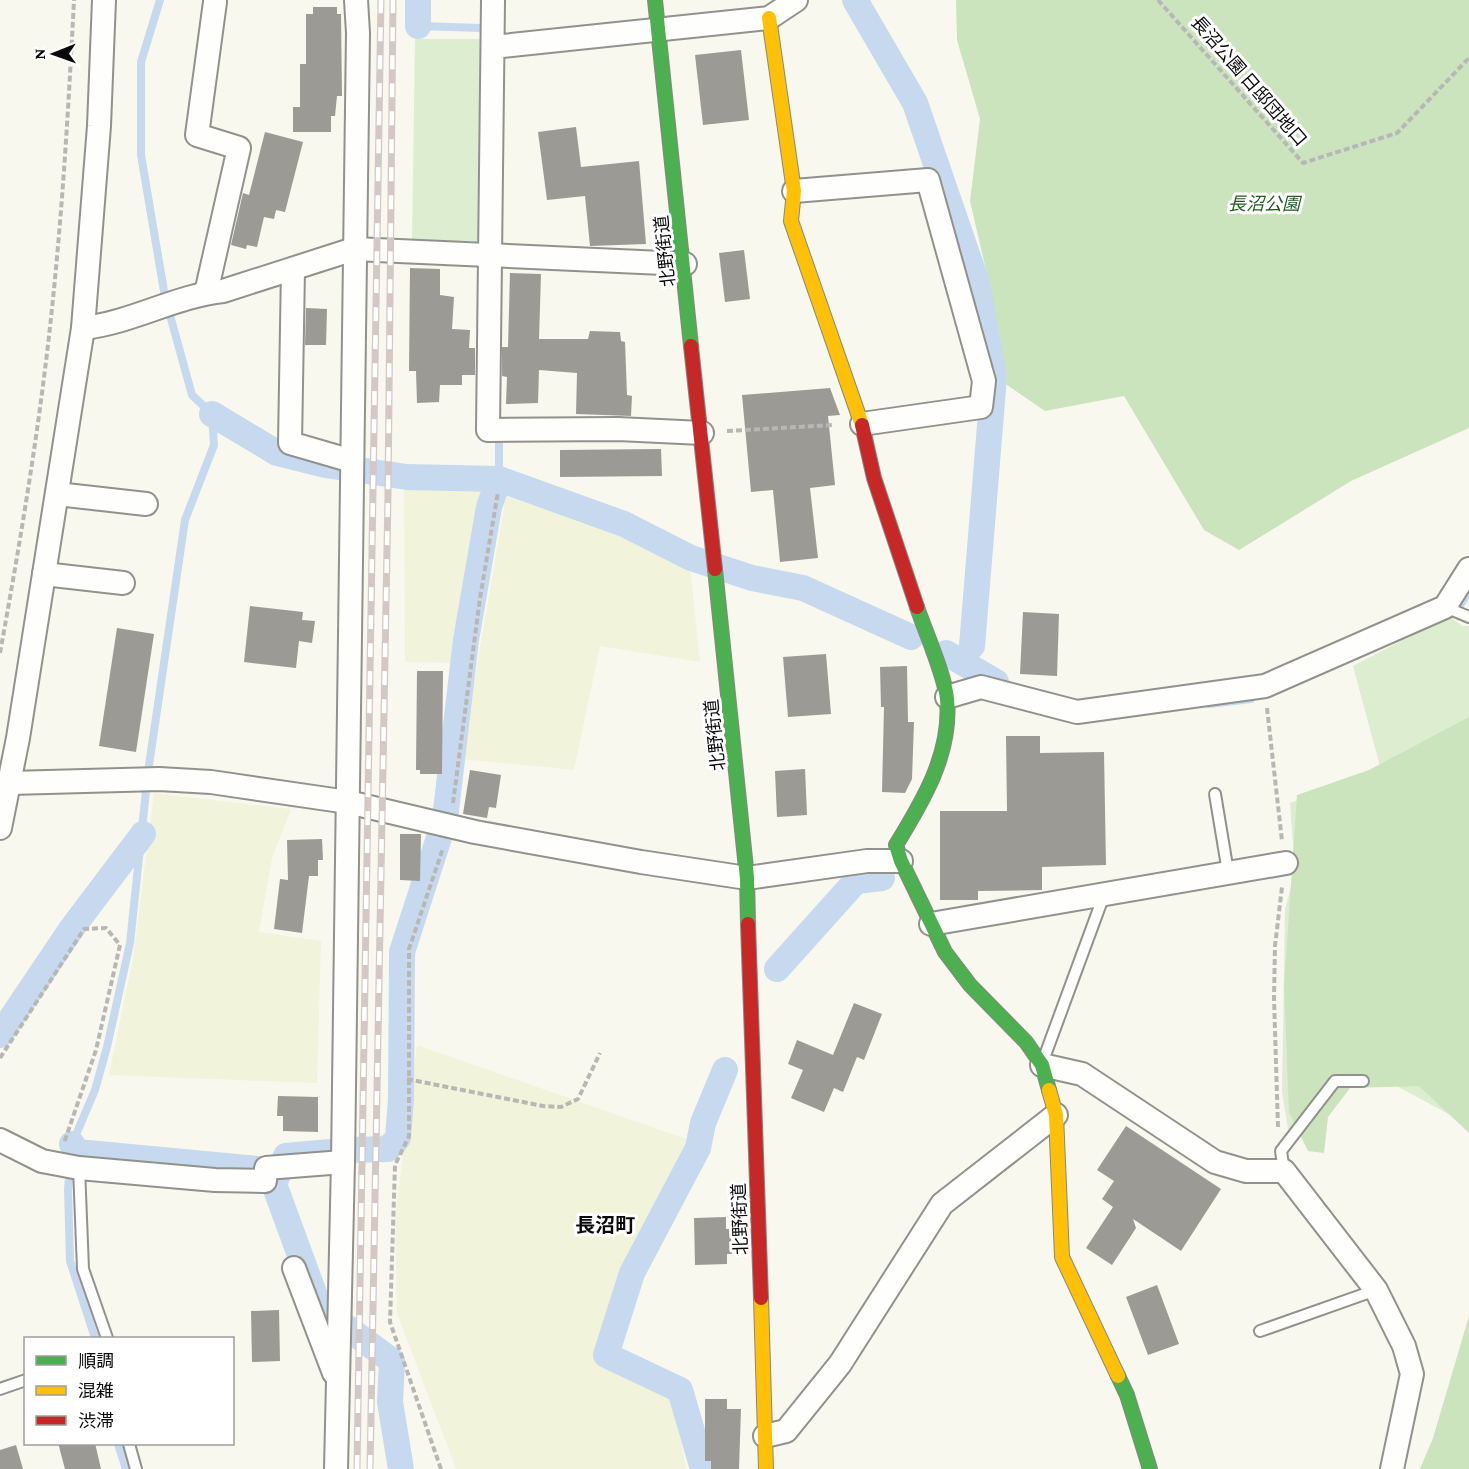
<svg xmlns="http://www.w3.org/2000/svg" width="1469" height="1469" font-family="'Crimson Pro','Noto Sans JP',serif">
  <rect width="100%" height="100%" fill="#f8f8ee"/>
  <g fill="#f1f4db">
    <path d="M482,486L458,663L405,662L404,487Z"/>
    <path d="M506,496L610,526L690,566L700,662L600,646L574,770L461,759Z"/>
    <path d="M154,793L291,809L272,858L259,932L321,941L317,1083L109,1075L133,958Z"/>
    <path d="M417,1045L692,1141L632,1244L593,1360L674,1400L686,1469H456L397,1313L395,1217Z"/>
  </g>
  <g fill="#dcedd0">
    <path d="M415,39H480L478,242L412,241Z"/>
    <path d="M1449,616L1462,626H1469V1125L1380,1077L1340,1075L1289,1135L1282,1092L1285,910L1295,871L1290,803L1381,770L1353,666Z"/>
  </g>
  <g fill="#cbe4be">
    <path d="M956,0H1469V428L1351,481L1239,550L1204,530L1124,396L1045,411L1004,383L989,283L970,201L980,119L957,40Z"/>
    <path d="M1469,717V1133L1419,1086L1350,1088L1328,1117L1324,1153L1308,1151L1289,1112L1284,987L1297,795L1369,770Z"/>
    <path d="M1469,1316V1469H1420L1433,1438Z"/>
  </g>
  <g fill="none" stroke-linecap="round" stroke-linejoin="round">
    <g stroke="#c7d9ef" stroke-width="8">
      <path d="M418,26L481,28L486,35"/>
      <path d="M499,433V479"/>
      <path d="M1461,604L1469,591"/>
      <path d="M1209,704L1251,699"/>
      <path d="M95,1338L70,1261L68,1189L72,1144L95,1090L107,1047L130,943L148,772L185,520L214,445L212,414L192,395L165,297L141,155V62L160,0"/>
      <path d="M118,1444L126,1469"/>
    </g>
    <g stroke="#c7d9ef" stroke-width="26">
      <path d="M855,0L915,103L977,283L994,377L972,646"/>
      <path d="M418,26V0"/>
      <path d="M212,414L277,453L325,465L407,477L499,479L624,524L691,558L752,578L803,588L911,637"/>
      <path d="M946,653L996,682"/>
      <path d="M777,969L856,881L882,878"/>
      <path d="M0,1035L72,928L143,834"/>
      <path d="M72,1144L77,1152L258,1169L274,1184L319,1307L392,1361L390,1402L401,1469"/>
      <path d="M274,1184L286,1156L352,1150L388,1149L398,1138L401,1099L402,952L445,819L466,640L489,507L499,479"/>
      <path d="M703,1469L680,1390L606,1355L632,1273L698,1148L703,1123L725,1070"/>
    </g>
  </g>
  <g fill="#9b9a94">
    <path d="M313,7H337V14H341L342,96H337L335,116H331V132H293V107H300V64H306V14H313Z"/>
    <path d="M741,50L749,120L703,125L695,55Z"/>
    <path d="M576,127L581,167L639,161L646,244L590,246L585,196L547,200L538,132Z"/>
    <path d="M265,132L303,142L285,212L276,210L274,219L264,217L257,247L247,245L246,249L231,245L243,193L249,195Z"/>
    <path d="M744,250L750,299L725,302L719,253Z"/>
    <path d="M410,268L440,269V295L454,297L452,329L470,330L469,348H475V375H462V385H440L439,402L417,403L416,371H409Z"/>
    <path d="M510,273L541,274L539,339H588L590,331L620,332L621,341L625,342L627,395L632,396L631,416L576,414L577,373L539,370L538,403L506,404L507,377L502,376V347H508Z"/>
    <path d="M306,308L327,309L326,345H305Z"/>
    <path d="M830,388L840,415L828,416L835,485L810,488L818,558L780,562L773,490L751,492L742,395Z"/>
    <path d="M661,449L662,476L560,477V450Z"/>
    <path d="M250,606L303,612L302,620L315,621L312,643L299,641L296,668L244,662Z"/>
    <path d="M1023,612L1059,614L1057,676L1020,674Z"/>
    <path d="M117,628L154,634L136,752L99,746Z"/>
    <path d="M826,654L831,714L788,717L783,657Z"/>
    <path d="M907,666L908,722H914L912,779L905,793L882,792L884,707H881L880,667Z"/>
    <path d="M417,671H443L442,774H420V770H416Z"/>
    <path d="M1006,736H1040V753L1104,752L1106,865L1042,867V890L978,891V900H940V811H1007Z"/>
    <path d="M805,769L807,815L777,817L775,771Z"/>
    <path d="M470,770L501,775L496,808L489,807L487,818L463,814Z"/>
    <path d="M400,834H421L420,881L400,880Z"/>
    <path d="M322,839L323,860H318V876H309L302,933L274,929L280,879L288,880L287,840Z"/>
    <path d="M854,1003L882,1014L864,1060L857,1057L843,1092L834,1088L824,1112L791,1098L803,1070L788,1064L797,1040L833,1055Z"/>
    <path d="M278,1096L318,1097V1132L283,1131V1116H277Z"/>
    <path d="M1126,1126L1221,1189L1181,1251L1133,1219L1136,1228L1112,1265L1086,1248L1113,1207L1102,1199L1114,1181L1097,1170Z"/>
    <path d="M726,1217V1229H731L732,1254H727V1264L695,1265L694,1218Z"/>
    <path d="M1157,1285L1179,1344L1148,1355L1126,1297Z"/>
    <path d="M279,1310L280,1361L252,1362L251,1311Z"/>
    <path d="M705,1399H727V1409H741L739,1469H711V1461H705Z"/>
    <path d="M58,1443H95L101,1469H65Z"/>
    <path d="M16,1445L23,1469H0V1450Z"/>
  </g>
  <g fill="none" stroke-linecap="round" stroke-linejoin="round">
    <g stroke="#91918d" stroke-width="14">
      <g id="lane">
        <path d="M1445,607L1469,617"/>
        <path d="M1215,794L1228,872"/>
        <path d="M1044,1058L1104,895"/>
        <path d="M79,1168L83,1269L107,1338"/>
        <path d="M1284,1171L1281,1151L1335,1081H1363"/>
        <path d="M1260,1331L1376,1290"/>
        <path d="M0,1389L26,1380"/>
        <path d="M129,1444L136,1469"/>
      </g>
    </g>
    <g stroke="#91918d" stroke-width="26">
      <g id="street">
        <path d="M493,0L488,430L618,429L702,433"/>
        <path d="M493,47L769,18L796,0"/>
        <path d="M794,191L928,180L984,381L981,407L862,424"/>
        <path d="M293,269L290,443L352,461"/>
        <path d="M206,293L239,148L197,135L215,2"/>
        <path d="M83,328C131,323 175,296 223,291L354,249L685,264"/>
        <path d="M57,494L146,504"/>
        <path d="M44,574L123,583"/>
        <path d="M947,697L981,687L1077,712L1265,686L1445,607L1469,569"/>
        <path d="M10,783L159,779L211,782L348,802L475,832L641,862L747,878L867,861H901"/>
        <path d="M0,828L18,738L83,328L99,126L104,0"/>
        <path d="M931,924L1286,863"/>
        <path d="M1042,1065L1082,1074L1215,1162L1246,1171H1284L1376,1290L1404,1346L1412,1374L1392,1469"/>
        <path d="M0,1140L42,1161L79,1168L215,1180L265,1181L266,1168L343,1162"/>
        <path d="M294,1268L334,1373"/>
        <path d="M765,1436L786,1431L840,1364L942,1204L1056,1115"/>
        <path d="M336,1469L343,1162L358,33L356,0"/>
      </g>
    </g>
    <g stroke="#888883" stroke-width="16">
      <g id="fast">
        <path d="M655,0L691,346"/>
        <path d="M715,569L747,878L748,924"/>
        <path d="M917,607C925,631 945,676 947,699C952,753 923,801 896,845L901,861L945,952L970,985L1026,1042L1042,1065L1049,1090"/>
        <path d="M1118,1376L1127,1395L1150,1469"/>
      </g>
    </g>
    <g stroke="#888883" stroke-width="16">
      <g id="slow">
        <path d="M769,18L794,191L791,221L862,425"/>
        <path d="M1049,1090L1056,1115L1062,1257L1118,1376"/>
        <path d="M761,1298L766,1469"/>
      </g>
    </g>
    <g stroke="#888883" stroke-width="16">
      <g id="jam">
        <path d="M691,346L715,569"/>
        <path d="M862,425L874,478L917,607"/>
        <path d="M748,924L761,1298"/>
      </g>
    </g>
    <g stroke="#b7b7b5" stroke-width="4" stroke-dasharray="6 3" stroke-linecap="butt">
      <path d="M1158,0L1303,163L1397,133L1469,58"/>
      <path d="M727,431L833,425"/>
      <path d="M0,653C18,554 35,454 47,353C61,236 68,118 74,0"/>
      <path d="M1267,708L1282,841"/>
      <path d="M453,803L480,598L498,492"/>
      <path d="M0,1058L84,929L106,928L120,945L96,1050L64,1143"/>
      <path d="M407,1079L543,1106L561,1107L578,1099L600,1053"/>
      <path d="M1278,1127L1274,998L1275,946L1282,887"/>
      <path d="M441,1469L390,1322L395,1165L409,1136V949L443,848"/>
    </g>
    <use href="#lane" stroke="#fefefc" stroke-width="10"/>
    <use href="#street" stroke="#fefefc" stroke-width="22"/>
    <use href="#fast" stroke="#4caf50" stroke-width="14"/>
    <use href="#slow" stroke="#ffc107" stroke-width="14"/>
    <use href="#jam" stroke="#c62828" stroke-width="14"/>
    <g stroke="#d4c8c4" stroke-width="7">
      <g id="rail">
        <path d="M357,1469L381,0"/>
        <path d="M370,1469L388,495L393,0"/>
      </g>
    </g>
    <use href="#rail" stroke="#fff" stroke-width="4.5" stroke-dasharray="14" stroke-linecap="butt"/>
  </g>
  <g text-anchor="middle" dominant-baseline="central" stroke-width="6" stroke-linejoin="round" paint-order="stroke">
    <g font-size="18" fill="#0a0a0a" stroke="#fff">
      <text transform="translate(1249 81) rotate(49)">長沼公園 日邸団地口</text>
      <text transform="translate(665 251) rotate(-96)">北野街道</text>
      <text transform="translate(715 735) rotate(-96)">北野街道</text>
      <text transform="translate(740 1219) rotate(-92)">北野街道</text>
    </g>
    <g font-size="18" font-style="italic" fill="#215c21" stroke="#fff">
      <text x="1264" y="204">長沼公園</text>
    </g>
    <g font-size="20" font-weight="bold" fill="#0a0a0a" stroke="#fff">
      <text x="605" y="1225">長沼町</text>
    </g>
  </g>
  <rect x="24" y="1337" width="210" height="108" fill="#ffffff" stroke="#9d9d9d" stroke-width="1.5"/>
  <rect x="36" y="1356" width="30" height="9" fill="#4caf50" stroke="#9d9d9d" stroke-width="1.5"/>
  <text x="78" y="1367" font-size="18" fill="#0a0a0a">順調</text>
  <rect x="36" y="1386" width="30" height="9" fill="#ffc107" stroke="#9d9d9d" stroke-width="1.5"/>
  <text x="78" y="1397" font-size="18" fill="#0a0a0a">混雑</text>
  <rect x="36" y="1416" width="30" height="9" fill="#c62828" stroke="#9d9d9d" stroke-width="1.5"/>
  <text x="78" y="1427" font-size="18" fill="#0a0a0a">渋滞</text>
  <g transform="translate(54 54) rotate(269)" stroke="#ffffff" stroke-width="4.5" paint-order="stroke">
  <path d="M0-4.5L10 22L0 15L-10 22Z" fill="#0a0a0a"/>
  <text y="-9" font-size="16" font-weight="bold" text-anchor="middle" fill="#0a0a0a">N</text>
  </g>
</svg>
